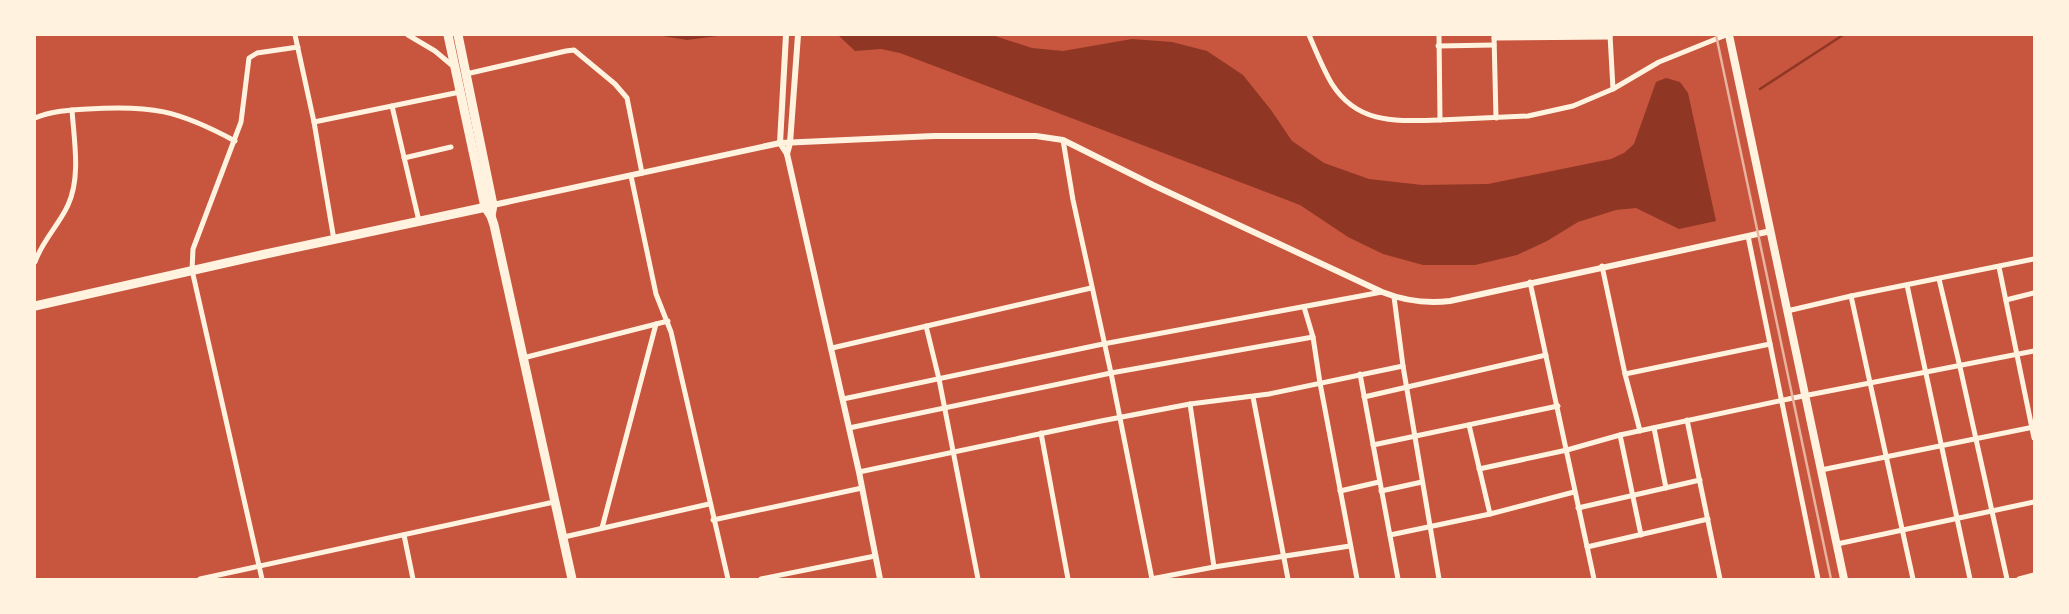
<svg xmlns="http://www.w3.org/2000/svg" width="2069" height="614" font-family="Commissioner,sans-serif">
  <rect width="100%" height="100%" fill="#c8553d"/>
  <g fill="#8f3625">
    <path d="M657,35H725L687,40Z"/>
    <path d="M838,35H992L1032,48L1063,51L1132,39L1172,42L1207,51L1243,75L1271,110L1292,141L1324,163L1369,179L1422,185L1488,184L1611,159L1624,153L1634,144L1656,82L1666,78L1680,82L1688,93L1716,221L1679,229L1636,208L1616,210L1578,222L1547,241L1517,255L1475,265H1423L1383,254L1348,237L1300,205L900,53L881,49L855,51Z"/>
  </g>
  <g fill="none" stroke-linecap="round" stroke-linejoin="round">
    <path stroke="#8f3625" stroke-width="2.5" d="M1760,89L1843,35"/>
    <g stroke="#fff3e0" stroke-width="5">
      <path d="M295,35L314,122L334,240"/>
      <path d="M408,35L435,51L454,67"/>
      <path d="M1309,35C1316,51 1323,69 1332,84C1358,125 1397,121 1440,120"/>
      <path d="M1439,35L1440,120L1528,116L1573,106L1613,89L1659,62L1726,35"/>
      <path d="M1610,35L1613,89"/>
      <path d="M1494,36L1496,118"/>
      <path d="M1494,38L1610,37"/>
      <path d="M1438,46L1494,45"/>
      <path d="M466,74L566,51L574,50L615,84L627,98L642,173"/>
      <path d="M392,106L419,221"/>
      <path d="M35,118C51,111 70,110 88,109C151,105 178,110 235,141"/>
      <path d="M314,122L460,92"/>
      <path d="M1063,140L1073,200L1111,373L1152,579"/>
      <path d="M404,158L451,147"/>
      <path d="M631,176L656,294L671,332L728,579"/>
      <path d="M1748,236L1818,579"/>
      <path d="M35,262C42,241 59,225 68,205C81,177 74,140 72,110"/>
      <path d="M1602,266L1625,374L1640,431"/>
      <path d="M1999,267L2034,438"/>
      <path d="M1939,279L1960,367L2007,579"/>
      <path d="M1530,282L1594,579"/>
      <path d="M1907,285L1970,579"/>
      <path d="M1851,296L1913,579"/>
      <path d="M1394,297L1403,366L1439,579"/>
      <path d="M2006,300L2034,293"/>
      <path d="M1304,307L1313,337L1320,383L1357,579"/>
      <path d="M1787,311L1851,296L2034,259"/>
      <path d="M926,326L939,379L978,579"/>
      <path d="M832,348L1091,288"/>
      <path d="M523,358L668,321"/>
      <path d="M1360,374L1398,579"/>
      <path d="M1625,374L1770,344"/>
      <path d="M1253,397L1288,579"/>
      <path d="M1364,397L1546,355"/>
      <path d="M843,399L1103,344L1382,292"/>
      <path d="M1190,404L1214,567"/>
      <path d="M1687,420L1720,579"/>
      <path d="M1469,425L1490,514"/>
      <path d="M849,428L1111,373L1313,337"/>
      <path d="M1654,428L1666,488"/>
      <path d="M1041,433L1068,579"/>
      <path d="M1620,435L1641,535"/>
      <path d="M1373,445L1558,406"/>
      <path d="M1479,469L1567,450L1620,435L1793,398L2034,351"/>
      <path d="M1821,470L2034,427"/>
      <path d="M859,472L1101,421L1190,404L1269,394L1403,366"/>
      <path d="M1340,491L1379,482"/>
      <path d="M1381,491L1422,482"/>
      <path d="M1578,508L1700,480"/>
      <path d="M713,520L862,488"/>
      <path d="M602,528L656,324"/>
      <path d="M404,535L413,579"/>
      <path d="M1390,535L1490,514L1574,492"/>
      <path d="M564,537L709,504"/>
      <path d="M1837,544L2034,502"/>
      <path d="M1587,547L1708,519"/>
      <path d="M200,579L554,502"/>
      <path d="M262,579L192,270L193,249L241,122L249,58L257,53L298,47"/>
      <path d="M761,579L875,556"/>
      <path d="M1151,579L1214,567L1350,546"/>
      <path d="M2019,579L2034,575"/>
    </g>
    <g stroke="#fff3e0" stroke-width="6">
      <path d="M786,35L780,143L787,154L859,472L880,579"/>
      <path d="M787,154L790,143L798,35"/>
      <path d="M493,205L780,143L934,136H1036L1063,140L1153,185L1382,292C1405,301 1426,304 1450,301L1771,231"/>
    </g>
    <path stroke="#fff3e0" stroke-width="8" d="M1729,35L1844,579"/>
    <path stroke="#fff3e0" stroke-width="9" d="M35,306L261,255L491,206"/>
    <g stroke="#fff3e0" stroke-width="9">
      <path d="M448,35L485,207L491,216L494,225L572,579"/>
      <path d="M458,35L493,205L491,216"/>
    </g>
    <path stroke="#e9b49f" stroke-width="2.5" d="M1716,35L1831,579"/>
  </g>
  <rect width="2069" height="614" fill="none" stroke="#fff3e0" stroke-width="72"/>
</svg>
